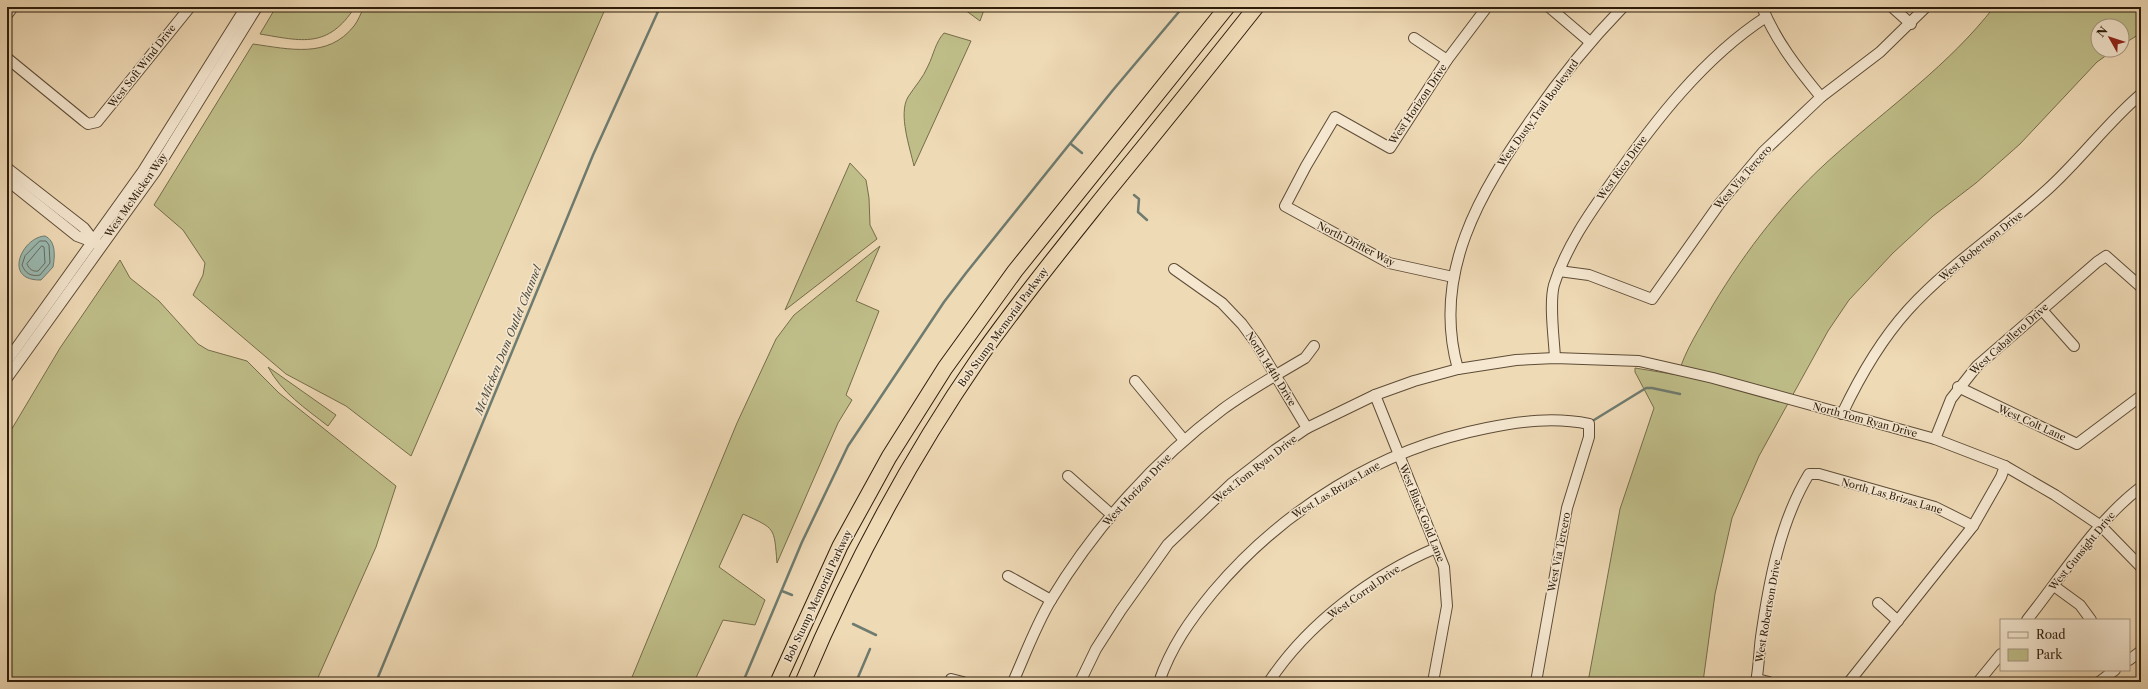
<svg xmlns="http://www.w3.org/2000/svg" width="2148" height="689" font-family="'Libre Caslon Text',serif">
  <rect width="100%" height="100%" fill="#efdab6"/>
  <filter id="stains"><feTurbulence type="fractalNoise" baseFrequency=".005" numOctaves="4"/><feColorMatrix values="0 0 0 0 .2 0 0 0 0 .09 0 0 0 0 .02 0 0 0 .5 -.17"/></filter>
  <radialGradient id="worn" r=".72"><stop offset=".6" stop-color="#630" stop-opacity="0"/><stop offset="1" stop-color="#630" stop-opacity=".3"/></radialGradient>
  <g fill="#bfbe89" stroke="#766d4a">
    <path d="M276,7H355C328,49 302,41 260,34Z"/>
    <path d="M364,7H606L411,456L346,406L286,374L193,295L203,275L205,263L183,230L154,205L253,44C289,49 328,59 354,26C358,21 361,13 364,7Z"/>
    <path d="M961,7H985L980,21Z"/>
    <path d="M1994,7H2141V33L2122,45V26H2098V50H2114L2097,62L2020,144L1976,183L1933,216L1893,253L1849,300L1828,331L1759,456L1732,518L1715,594L1703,682H1588L1620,509L1654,408L1635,372V368L1678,375C1685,350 1700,328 1713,305C1746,250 1786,198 1835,155C1889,107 1949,65 1994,7Z"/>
    <path d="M944,33L971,41L914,166C910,148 898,114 908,97C915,86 923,78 928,66C934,54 935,43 944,33Z"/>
    <path d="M850,163L866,180L869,198L870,225L877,239L785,310Z"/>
    <path d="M880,246L856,301L879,311L846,395L852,400L838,423L777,563C774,527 776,529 743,514L719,567L765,600L755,625L723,620L694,682H630L737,423L776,339L794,315Z"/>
    <path d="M120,260L130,278L159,301L198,344L208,350L247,361L279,393L396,486L376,547L316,682H7V437L60,348Z"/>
    <path d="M268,367L336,415L328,426C305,408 282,393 268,367Z"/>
  </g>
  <path fill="#9abab2" stroke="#6e7b6f" d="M45,236C56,241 55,256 53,267L41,280C2,281 22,237 45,236Z"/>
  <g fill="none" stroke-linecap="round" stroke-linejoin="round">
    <g stroke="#646b5e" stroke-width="1">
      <path d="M40,241H46L49,245L50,263L40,275C31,277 25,273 22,265L25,256Z"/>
      <path d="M42,246L44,247L45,263L38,271C33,272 29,269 27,264Z"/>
    </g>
    <g stroke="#6e7b6f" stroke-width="2.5">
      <path d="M1071,144L1082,153"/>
      <path d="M1134,195L1139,199L1138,212L1147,220"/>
      <path d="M1594,420L1646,388H1652L1680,394"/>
      <path d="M782,591L792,595"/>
      <path d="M853,624L876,635"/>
      <path d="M376,682L593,155L660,7"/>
      <path d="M743,682L802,542L848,446L944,302L966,273L1113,90L1183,7"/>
      <path d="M856,682L870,649"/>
    </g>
    <g stroke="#5e4c36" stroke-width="12">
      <g id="minor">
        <path d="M1549,7L1590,42"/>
        <path d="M1762,7C1776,41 1797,68 1821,97"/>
        <path d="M1892,7L1911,24"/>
        <path d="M7,15L13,7"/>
        <path d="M1414,38L1447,60"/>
        <path d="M7,58L84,121L88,124L97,122L190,7"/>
        <path d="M7,168L84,228L94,241"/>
        <path d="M7,180L77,236L98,244"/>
        <path d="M1174,269L1222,303L1242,324L1256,343L1307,428"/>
        <path d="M1559,271L1589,275L1652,299L1720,203L1763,152L1821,97L1880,52L1926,7"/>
        <path d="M1453,277L1389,263L1285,206L1306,166L1335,117L1390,148L1447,60L1487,7"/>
        <path d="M2042,310L2074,346"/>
        <path d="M1555,358C1554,338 1549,303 1554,285C1566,247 1589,214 1612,182C1654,122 1703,58 1766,17"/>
        <path d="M7,361L143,171L246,7"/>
        <path d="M1458,369C1431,274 1480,192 1533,117C1560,78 1590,41 1623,7"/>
        <path d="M7,378L155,172L257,7"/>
        <path d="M1135,381L1184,440"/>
        <path d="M1958,387L2077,444L2141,396"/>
        <path d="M1375,395L1444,567L1447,606L1433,682"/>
        <path d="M1842,414C1860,376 1880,341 1908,310C1950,264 2003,230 2048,189C2081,159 2107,123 2141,94"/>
        <path d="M1935,439L1951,399L1977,366L2097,262L2106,256L2141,287"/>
        <path d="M1068,476L1112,515"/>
        <path d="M1008,576L1051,600"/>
        <path d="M2054,586L2080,605L2091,620"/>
        <path d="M1878,603L1898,621"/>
        <path d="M2027,620C2062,576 2096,521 2141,487"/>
        <path d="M2129,660L2141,651"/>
        <path d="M951,679L963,682"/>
        <path d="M1757,679L1769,682"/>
        <path d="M1013,682C1025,655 1036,625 1051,600C1095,527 1155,460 1223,409C1249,390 1278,374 1305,358L1314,346"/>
        <path d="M1080,682L1096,649L1121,610L1168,544L1231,484L1275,450L1307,428L1375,395L1414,381L1458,369L1516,360L1555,358L1639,361L1713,378L1935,439L2005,466L2055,495L2101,526L2141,567"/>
        <path d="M1159,682C1171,647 1190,620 1213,592C1283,509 1380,449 1487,428C1521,421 1555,417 1589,424V437L1567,508L1536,682"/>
        <path d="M1269,682C1307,624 1372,575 1436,548"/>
        <path d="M1756,682C1759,667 1759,652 1761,637C1769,581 1780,522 1809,474H1819L1935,507L1973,526"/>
        <path d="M1849,682L1973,526L2001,477L2005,466"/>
        <path d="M1978,682L2001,654"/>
        <path d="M2099,682L2115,670"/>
      </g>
    </g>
    <g stroke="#2d1c0b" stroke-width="17">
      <g id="highway">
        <path d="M778,682L840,546L889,457L945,368L1015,271L1227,7"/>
        <path d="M803,682C851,568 909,460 979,358C1019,301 1063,247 1107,192C1157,131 1207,69 1256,7"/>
      </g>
    </g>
    <use href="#minor" stroke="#f5e7d0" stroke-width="10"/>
    <use href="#highway" stroke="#efdab6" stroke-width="15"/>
  </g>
  <g text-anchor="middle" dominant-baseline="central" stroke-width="3" stroke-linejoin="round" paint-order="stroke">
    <g font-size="10" fill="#2d1c0b" stroke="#f5e7d0">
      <text transform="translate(142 66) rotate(-52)">West Soft Wind Drive</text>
      <text transform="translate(1418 104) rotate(-56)">West Horizon Drive</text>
      <text transform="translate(1538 113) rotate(-54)">West Dusty Trail Boulevard</text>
      <text transform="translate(1622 168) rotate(-54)">West Rico Drive</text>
      <text transform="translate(1743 177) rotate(-49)">West Via Tercero</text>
      <text transform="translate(136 195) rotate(-55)">West McMicken Way</text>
      <text transform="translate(1356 244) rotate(27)">North Drifter Way</text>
      <text transform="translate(1981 246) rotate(-39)">West Robertson Drive</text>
      <text transform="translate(1003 327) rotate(-54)">Bob Stump Memorial Parkway</text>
      <text transform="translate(2009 339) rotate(-42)">West Caballero Drive</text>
      <text transform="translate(1271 369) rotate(58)">North 144th Drive</text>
      <text transform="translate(1865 420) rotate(15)">North Tom Ryan Drive</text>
      <text transform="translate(2032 423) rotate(24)">West Colt Lane</text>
      <text transform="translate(1255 469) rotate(-38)">West Tom Ryan Drive</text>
      <text transform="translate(1137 490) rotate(-47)">West Horizon Drive</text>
      <text transform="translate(1336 490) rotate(-31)">West Las Brizas Lane</text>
      <text transform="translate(1892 496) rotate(16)">North Las Brizas Lane</text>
      <text transform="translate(1422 513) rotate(68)">West Black Gold Lane</text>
      <text transform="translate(2082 551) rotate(-51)">West Gunsight Drive</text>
      <text transform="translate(1559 552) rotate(-79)">West Via Tercero</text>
      <text transform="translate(1364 592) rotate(-35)">West Corral Drive</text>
      <text transform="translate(818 596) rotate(-65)">Bob Stump Memorial Parkway</text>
      <text transform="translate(1768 611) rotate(-80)">West Robertson Drive</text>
    </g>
    <g font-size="11" font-style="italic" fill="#4e4b3d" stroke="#f5e7d0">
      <text transform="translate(508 340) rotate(-68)">McMicken Dam Outlet Channel</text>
    </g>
  </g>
  <rect width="2148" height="689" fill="none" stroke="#efdab6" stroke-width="24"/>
  <rect x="8" y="8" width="2132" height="673" fill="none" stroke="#2d1c0b" stroke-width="2"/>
  <rect x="12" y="12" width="2124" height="665" fill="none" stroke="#2d1c0b"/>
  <rect x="2000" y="619" width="130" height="52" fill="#f5e7d0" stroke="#a59681"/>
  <rect x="2008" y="632" width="20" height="6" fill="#f5e7d0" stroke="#a59681"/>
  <text x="2036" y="639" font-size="12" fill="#2d1c0b">Road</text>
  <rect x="2008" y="649" width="20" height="12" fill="#bfbe89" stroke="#a59681"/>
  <text x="2036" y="659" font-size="12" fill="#2d1c0b">Park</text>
  <g transform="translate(2110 38) rotate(309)"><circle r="19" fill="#f5e7d0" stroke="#a59681"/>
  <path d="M0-3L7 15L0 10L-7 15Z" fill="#8f2418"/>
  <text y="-6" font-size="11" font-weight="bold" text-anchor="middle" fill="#2d1c0b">N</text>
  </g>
  <rect width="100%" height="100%" filter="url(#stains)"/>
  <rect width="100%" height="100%" fill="url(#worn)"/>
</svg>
